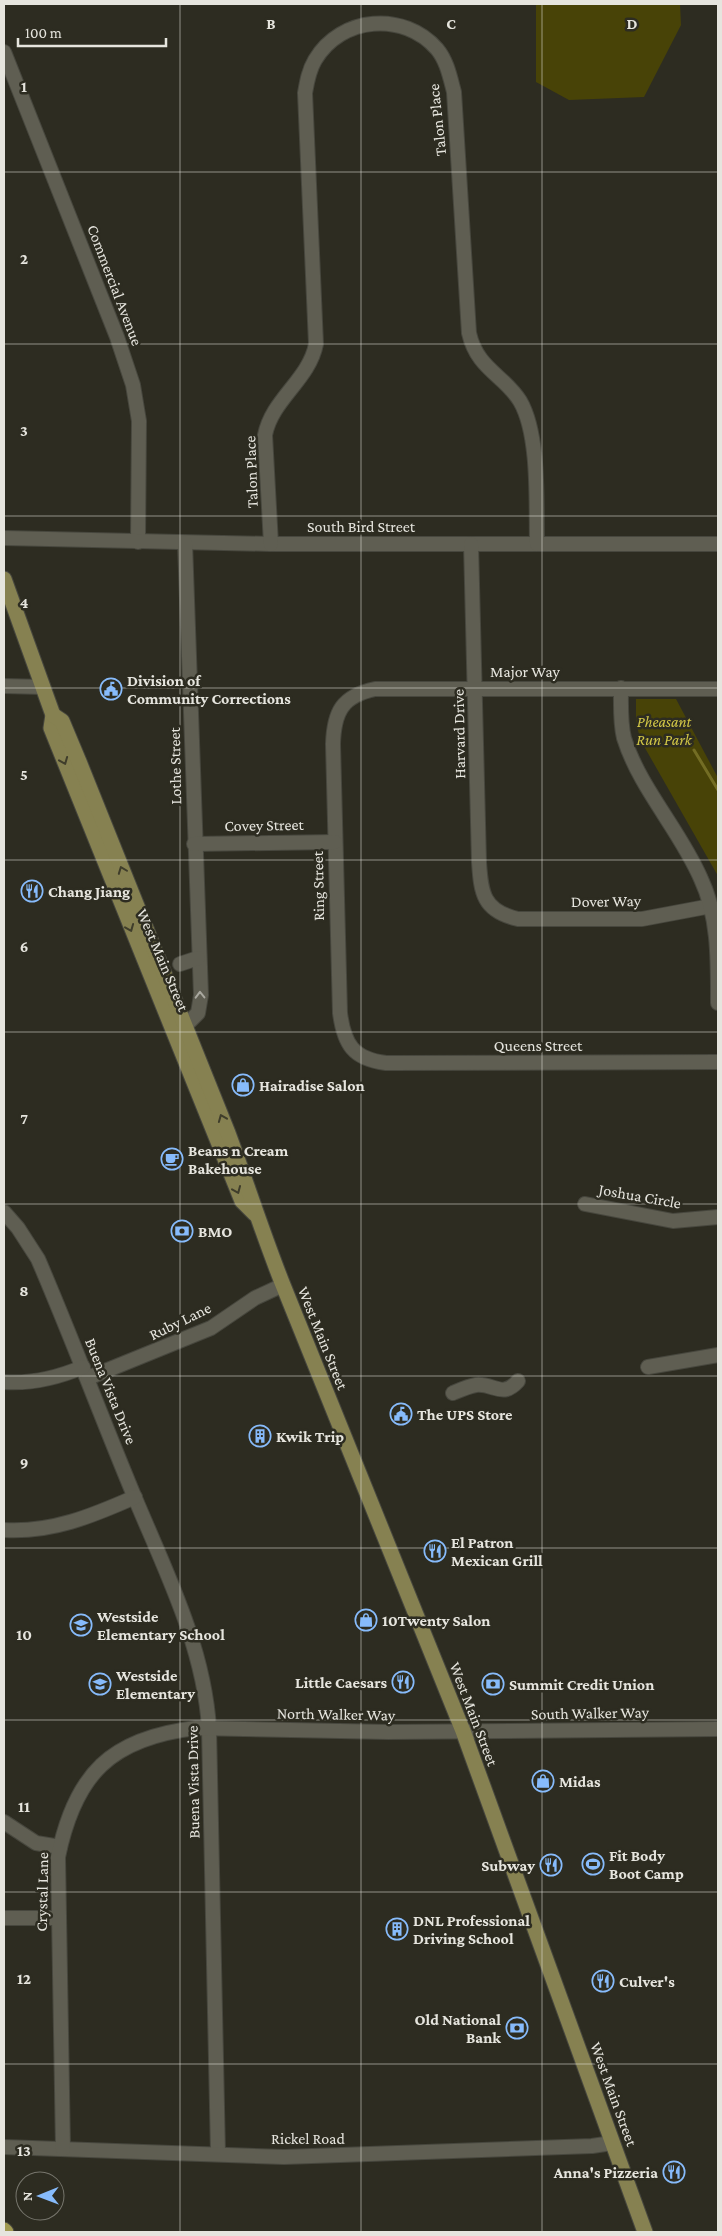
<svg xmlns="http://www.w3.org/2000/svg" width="722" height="2236" font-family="'Crimson Pro',serif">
  <rect width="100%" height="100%" fill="#2d2c21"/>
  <g fill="#484307">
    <path d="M536,4H680L681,25L644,97L569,100L536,82Z"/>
    <path d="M636,699H676L718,778V876L641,741L636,723Z"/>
  </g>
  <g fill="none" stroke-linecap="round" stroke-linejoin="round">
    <path stroke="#736d24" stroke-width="3" d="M694,750L718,790"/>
    <g stroke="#47473e" stroke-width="16">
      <g id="minor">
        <path d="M4,52L117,337L133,385L139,421L138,542"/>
        <path d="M4,538L271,544H718"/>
        <path d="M185,543L201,995L198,1013L186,1025"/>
        <path d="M271,544L265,435C272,399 309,380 316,344L305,93C307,81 309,70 315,60C341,16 404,11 437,49C447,61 450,77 454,92L469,333C477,369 504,375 520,401C540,435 536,505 537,544"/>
        <path d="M471,544L479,862C481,893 483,911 518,919H642L711,906"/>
        <path d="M4,686L43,687"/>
        <path d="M621,688C621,704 620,722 624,738C640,789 680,830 701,879C719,917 718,962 718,1003"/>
        <path d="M718,689H375C342,696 334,712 333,744L340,1013C344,1044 353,1059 386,1063L718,1062"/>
        <path d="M194,844L335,842"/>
        <path d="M180,964L198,958"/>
        <path d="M585,1204L673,1221L718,1217"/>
        <path d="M4,1212L18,1228L38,1259C72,1338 102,1419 135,1498C166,1572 204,1647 209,1728L218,2154"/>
        <path d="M648,1367L718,1355"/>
        <path d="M88,1378L211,1328L255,1298L283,1285"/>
        <path d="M4,1382C32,1384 57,1378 83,1367"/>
        <path d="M453,1393C460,1390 469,1386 476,1385C494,1383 502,1399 518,1381"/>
        <path d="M4,1530C51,1533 92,1516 135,1497"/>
        <path d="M4,1822L36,1843L60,1847"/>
        <path d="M4,1918H58"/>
        <path d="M4,2147L284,2157L592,2146L612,2143"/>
        <path d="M63,2149L58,1857C75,1774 111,1738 196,1728L388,1732L718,1729"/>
      </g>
    </g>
    <g stroke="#47473e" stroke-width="17">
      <g id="major">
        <path d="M4,579L53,715L51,728L242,1201L255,1214"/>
        <path d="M53,715L62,721L80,764L228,1133C247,1184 263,1235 283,1285L463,1731L645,2232"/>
      </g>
    </g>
    <g stroke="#47473e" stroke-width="17">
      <path id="highway" d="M4,2230L6,2232"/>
    </g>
    <use href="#minor" stroke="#5f5e52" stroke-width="14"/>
    <use href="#major" stroke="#868151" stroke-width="15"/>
    <use href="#highway" stroke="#a09950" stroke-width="15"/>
  </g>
  <defs><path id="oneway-chevron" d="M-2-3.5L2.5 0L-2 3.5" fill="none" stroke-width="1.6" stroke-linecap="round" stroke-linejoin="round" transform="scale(1.25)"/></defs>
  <g stroke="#3f3d2b">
    <use href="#oneway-chevron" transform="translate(64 761) rotate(68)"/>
    <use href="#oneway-chevron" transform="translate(122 870) rotate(-111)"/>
    <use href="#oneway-chevron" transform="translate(130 928) rotate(68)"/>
    <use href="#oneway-chevron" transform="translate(222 1118) rotate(-112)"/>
    <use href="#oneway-chevron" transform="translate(237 1190) rotate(67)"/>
  </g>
  <use stroke="#a9a89f" href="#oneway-chevron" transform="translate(200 995) rotate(-91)"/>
  <path fill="none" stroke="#e6e5de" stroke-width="1" stroke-opacity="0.55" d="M180,4V2232M361,4V2232M542,4V2232M4,172H718M4,344H718M4,516H718M4,688H718M4,860H718M4,1032H718M4,1204H718M4,1376H718M4,1548H718M4,1720H718M4,1892H718M4,2064H718"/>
  <defs>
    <g id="civic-ring" transform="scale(1.125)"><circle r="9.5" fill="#2d2c21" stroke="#87bbfb" stroke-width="1.5"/><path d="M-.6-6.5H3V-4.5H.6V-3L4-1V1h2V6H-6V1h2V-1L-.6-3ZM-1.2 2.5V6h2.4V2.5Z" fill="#87bbfb"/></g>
    <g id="restaurant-ring" transform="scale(1.125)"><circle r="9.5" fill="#2d2c21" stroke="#87bbfb" stroke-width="1.5"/><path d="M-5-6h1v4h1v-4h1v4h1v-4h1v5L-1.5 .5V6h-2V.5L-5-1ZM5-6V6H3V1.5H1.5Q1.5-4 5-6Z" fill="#87bbfb"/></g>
    <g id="shop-ring" transform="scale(1.125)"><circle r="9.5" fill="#2d2c21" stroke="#87bbfb" stroke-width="1.5"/><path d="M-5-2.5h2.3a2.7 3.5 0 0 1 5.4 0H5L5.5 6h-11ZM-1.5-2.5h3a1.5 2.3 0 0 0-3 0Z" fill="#87bbfb"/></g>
    <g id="cafe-ring" transform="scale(1.125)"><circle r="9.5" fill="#2d2c21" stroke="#87bbfb" stroke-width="1.5"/><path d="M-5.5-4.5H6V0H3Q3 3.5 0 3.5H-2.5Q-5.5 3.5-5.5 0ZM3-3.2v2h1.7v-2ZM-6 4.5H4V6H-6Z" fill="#87bbfb"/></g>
    <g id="bank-ring" transform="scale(1.125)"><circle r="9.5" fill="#2d2c21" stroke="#87bbfb" stroke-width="1.5"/><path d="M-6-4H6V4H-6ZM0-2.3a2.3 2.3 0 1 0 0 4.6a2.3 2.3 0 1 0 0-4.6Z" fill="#87bbfb"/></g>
    <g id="building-ring" transform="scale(1.125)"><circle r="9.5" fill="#2d2c21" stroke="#87bbfb" stroke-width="1.5"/><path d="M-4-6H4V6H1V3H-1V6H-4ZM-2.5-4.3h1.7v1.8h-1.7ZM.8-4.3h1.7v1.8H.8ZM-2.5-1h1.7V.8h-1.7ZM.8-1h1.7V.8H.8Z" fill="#87bbfb"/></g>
    <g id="school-ring" transform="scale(1.125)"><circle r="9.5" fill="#2d2c21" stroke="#87bbfb" stroke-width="1.5"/><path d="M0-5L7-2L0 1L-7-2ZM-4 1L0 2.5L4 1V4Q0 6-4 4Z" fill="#87bbfb"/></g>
    <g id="stadium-ring" transform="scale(1.125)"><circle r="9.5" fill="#2d2c21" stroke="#87bbfb" stroke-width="1.5"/><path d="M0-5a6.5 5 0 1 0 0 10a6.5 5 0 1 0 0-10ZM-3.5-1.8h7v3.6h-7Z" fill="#87bbfb"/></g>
  </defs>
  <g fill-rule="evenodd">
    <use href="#civic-ring" x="111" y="689"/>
    <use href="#restaurant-ring" x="32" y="891"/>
    <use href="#shop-ring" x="243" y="1085"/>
    <use href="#cafe-ring" x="172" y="1159"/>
    <use href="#bank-ring" x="182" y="1231"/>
    <use href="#civic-ring" x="401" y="1414"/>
    <use href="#building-ring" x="260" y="1436"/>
    <use href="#restaurant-ring" x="435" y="1551"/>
    <use href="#shop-ring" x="366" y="1620"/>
    <use href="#school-ring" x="81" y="1625"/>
    <use href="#restaurant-ring" x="403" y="1682"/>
    <use href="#school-ring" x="100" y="1684"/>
    <use href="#bank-ring" x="493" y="1684"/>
    <use href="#shop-ring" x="543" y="1781"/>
    <use href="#stadium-ring" x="593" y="1864"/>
    <use href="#restaurant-ring" x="551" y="1865"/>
    <use href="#building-ring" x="397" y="1929"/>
    <use href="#restaurant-ring" x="603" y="1981"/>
    <use href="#bank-ring" x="517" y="2028"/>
    <use href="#restaurant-ring" x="674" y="2172"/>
  </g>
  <g text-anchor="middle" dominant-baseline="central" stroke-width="5" stroke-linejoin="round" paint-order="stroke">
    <g font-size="16" fill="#e6e5de" stroke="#2d2c21">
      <text transform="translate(437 120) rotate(-96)">Talon Place</text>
      <text transform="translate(115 285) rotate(69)">Commercial Avenue</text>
      <text transform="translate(251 472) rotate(-92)">Talon Place</text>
      <text x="361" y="526">South Bird Street</text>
      <text x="525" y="671">Major Way</text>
      <text transform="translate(459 734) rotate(-91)">Harvard Drive</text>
      <text transform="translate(175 766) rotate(-91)">Lothe Street</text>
      <text transform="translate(264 825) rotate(-1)">Covey Street</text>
      <text transform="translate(318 886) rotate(-91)">Ring Street</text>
      <text transform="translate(606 901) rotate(-1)">Dover Way</text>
      <text transform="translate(163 960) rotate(67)">West Main Street</text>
      <text x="538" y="1045">Queens Street</text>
      <text transform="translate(640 1196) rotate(10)">Joshua Circle</text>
      <text transform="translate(180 1321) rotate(-26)">Ruby Lane</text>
      <text transform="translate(323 1338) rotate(68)">West Main Street</text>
      <text transform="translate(111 1391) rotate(68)">Buena Vista Drive</text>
      <text transform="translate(590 1713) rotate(-1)">South Walker Way</text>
      <text transform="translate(336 1714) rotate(1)">North Walker Way</text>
      <text transform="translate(474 1714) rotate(69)">West Main Street</text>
      <text transform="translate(193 1782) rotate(-91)">Buena Vista Drive</text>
      <text transform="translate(42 1892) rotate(-89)">Crystal Lane</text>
      <text transform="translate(614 2094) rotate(70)">West Main Street</text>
      <text x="308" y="2138">Rickel Road</text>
    </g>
    <g font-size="16" font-weight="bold" fill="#e6e5de" stroke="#2d2c21" text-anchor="start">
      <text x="127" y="680">Division of<tspan x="127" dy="18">Community Corrections</tspan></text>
      <text x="48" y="891">Chang Jiang</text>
      <text x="259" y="1085">Hairadise Salon</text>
      <text x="188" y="1150">Beans n Cream<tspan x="188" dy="18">Bakehouse</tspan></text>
      <text x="198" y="1231">BMO</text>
      <text x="417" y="1414">The UPS Store</text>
      <text x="276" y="1436">Kwik Trip</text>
      <text x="451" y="1542">El Patron<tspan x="451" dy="18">Mexican Grill</tspan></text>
      <text x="97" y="1616">Westside<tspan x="97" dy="18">Elementary School</tspan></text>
      <text x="382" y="1620">10Twenty Salon</text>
      <text x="116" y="1675">Westside<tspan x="116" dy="18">Elementary</tspan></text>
      <text x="387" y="1682" text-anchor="end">Little Caesars</text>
      <text x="509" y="1684">Summit Credit Union</text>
      <text x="559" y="1781">Midas</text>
      <text x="609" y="1855">Fit Body<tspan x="609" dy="18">Boot Camp</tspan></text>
      <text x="535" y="1865" text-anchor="end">Subway</text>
      <text x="413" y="1920">DNL Professional<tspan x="413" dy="18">Driving School</tspan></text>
      <text x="619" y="1981">Culver's</text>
      <text x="501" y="2019" text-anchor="end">Old National<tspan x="501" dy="18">Bank</tspan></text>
      <text x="658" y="2172" text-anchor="end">Anna's Pizzeria</text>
    </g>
    <g font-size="16" font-style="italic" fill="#d2c746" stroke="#2d2c21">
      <text x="664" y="721">Pheasant<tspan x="664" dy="18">Run Park</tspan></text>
    </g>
  </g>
  <g font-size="16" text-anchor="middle" font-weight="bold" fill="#e6e5de" stroke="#2d2c21" stroke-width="5" stroke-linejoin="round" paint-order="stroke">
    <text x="271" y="29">B</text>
    <text x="451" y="29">C</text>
    <text x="632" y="29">D</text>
    <text x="24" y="92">1</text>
    <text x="24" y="264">2</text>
    <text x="24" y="436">3</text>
    <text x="24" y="608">4</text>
    <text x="24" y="780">5</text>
    <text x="24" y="952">6</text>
    <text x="24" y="1124">7</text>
    <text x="24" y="1296">8</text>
    <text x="24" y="1468">9</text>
    <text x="24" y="1640">10</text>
    <text x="24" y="1812">11</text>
    <text x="24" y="1984">12</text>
    <text x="24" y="2156">13</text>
  </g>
  <rect width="722" height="2236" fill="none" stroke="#e6e5de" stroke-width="10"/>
  <g transform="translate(40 2196) rotate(269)"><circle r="24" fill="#2d2c21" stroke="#77766d"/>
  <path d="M0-4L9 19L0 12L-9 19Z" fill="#87bbfb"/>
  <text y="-8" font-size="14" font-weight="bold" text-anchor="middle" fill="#e6e5de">N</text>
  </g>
  <path d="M18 38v8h148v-8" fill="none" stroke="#e6e5de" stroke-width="2.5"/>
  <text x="25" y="38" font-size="15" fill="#e6e5de" stroke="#2d2c21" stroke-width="4" paint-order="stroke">100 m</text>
</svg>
